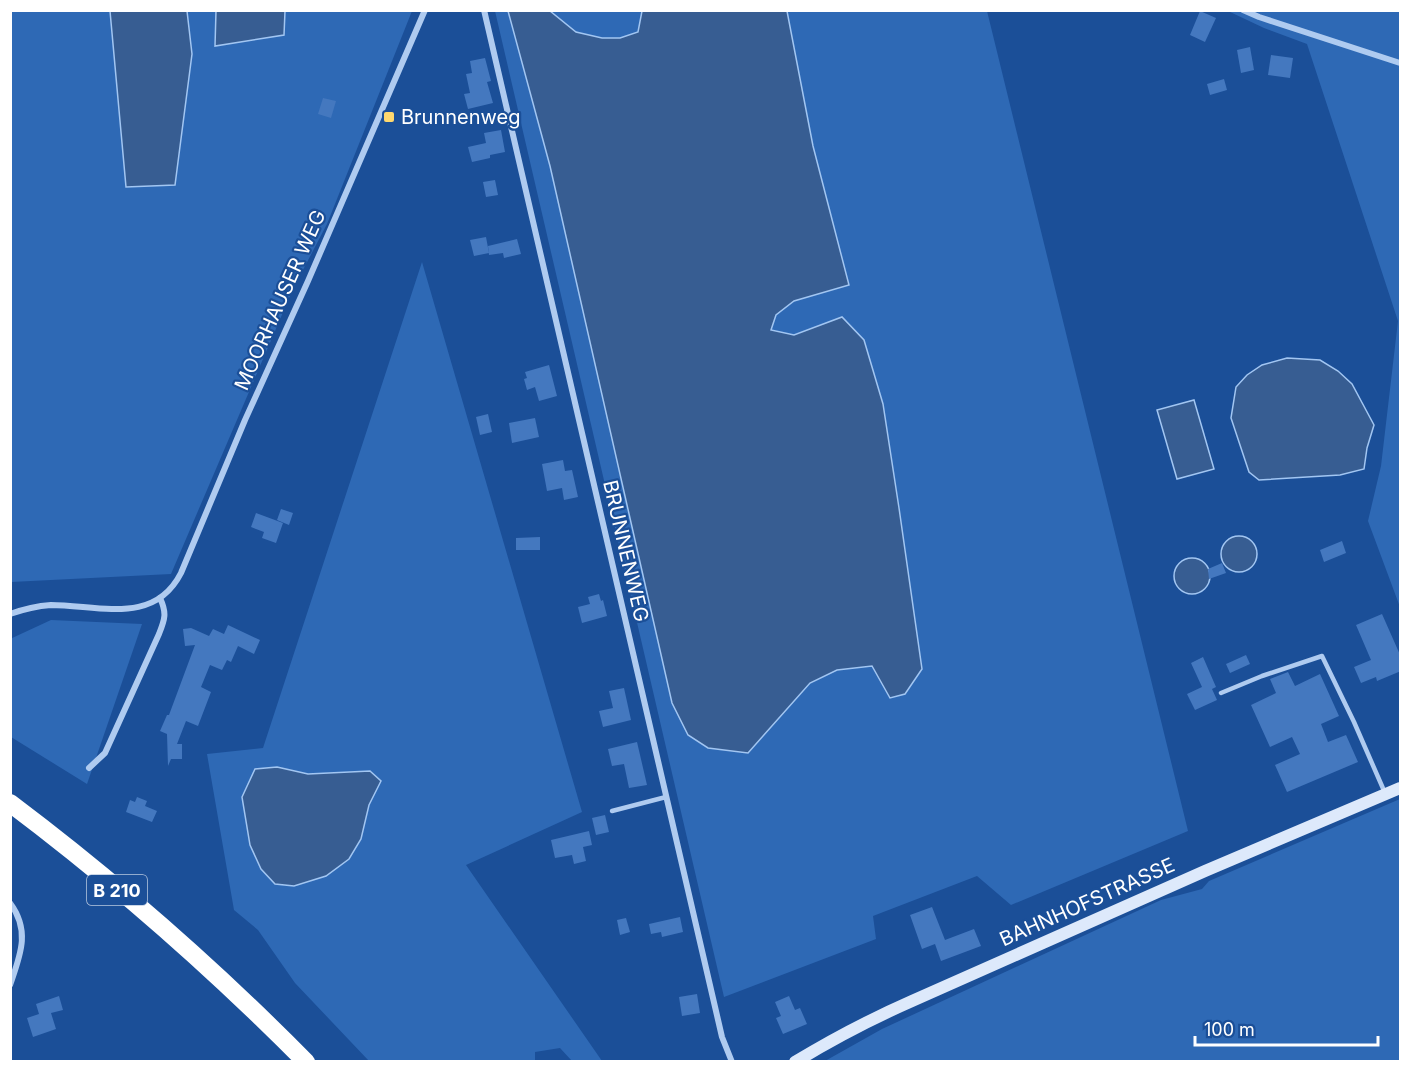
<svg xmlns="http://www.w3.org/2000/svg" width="1411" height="1072" font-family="Inter,sans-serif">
  <rect width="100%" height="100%" fill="#1b4f98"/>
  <g fill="#2e69b5" fill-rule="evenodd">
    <path d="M10,11H110L127,187L175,185L192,54L187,11H216L215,45L284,35L285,11H412L327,224L293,289L171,574L11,582Z"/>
    <path d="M495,11H508L550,166L672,703L688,735L708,748L748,753L810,683L837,670L872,665L922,669L899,508L883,404L864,341L842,317L794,335L771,330L776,315L794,301L849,285L813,146L787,11H987L1188,831L1011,905L977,876L873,916L876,939L724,997Z"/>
    <path d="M550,11H642L638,32L620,38H602L576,32Z"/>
    <path d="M1228,11H1400V607L1368,521L1381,466L1398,321L1307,44L1264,28Z"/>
    <path d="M422,262L582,812L466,865L602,1061H572L560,1048L535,1052V1061H369L295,983L258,930L234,910L207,754L263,748ZM277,767L308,774L371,771L381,781L369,805L361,839Z"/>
    <path d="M51,620L142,624L87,784L11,737L10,639Z"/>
    <path d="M1400,799V1061H825L882,1029L1161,900L1202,889L1209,881Z"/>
  </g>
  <g fill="#375d92" stroke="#a2c6f2" stroke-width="1.5">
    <path d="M110,11H187L192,54L175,185L126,187Z"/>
    <path d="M216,11H285L284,35L215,46Z"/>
    <path d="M508,11H550L576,32L602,38H620L638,32L642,11H787L813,146L849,285L794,301L776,315L771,330L794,335L842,317L864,340L883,404L899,508L922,669L905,694L890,698L872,666L837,670L810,683L748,753L708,748L688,735L672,703L550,166Z"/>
    <path d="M1287,358L1320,360L1338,371L1352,384L1374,425L1367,448L1364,469L1340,475L1259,480L1249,472L1231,418L1236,387L1247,375L1262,365Z"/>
    <path d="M1194,400L1214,469L1177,479L1157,410Z"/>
    <circle cx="1239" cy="554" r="18"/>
    <circle cx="1192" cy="576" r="18"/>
    <path d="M277,767L308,774L370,771L381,781L369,805L361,839L349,859L326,876L294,886L275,884L261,869L250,845L242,797L255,769Z"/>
  </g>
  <g fill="#4478bf">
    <path d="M1200,11L1216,18L1205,42L1190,35Z"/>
    <path d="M1250,47L1254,70L1241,73L1237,50Z"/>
    <path d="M1271,55L1293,58L1290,78L1268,75Z"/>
    <path d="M485,58L491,81L487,82L493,103L468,109L464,94L470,93L466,74L472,73L470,61Z"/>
    <path d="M1224,79L1227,90L1210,95L1207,84Z"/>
    <path d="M323,98L336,101L331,118L318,114Z"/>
    <path d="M501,130L505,152L490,155V158L472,162L468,147L486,143L484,133Z"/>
    <path d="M495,180L498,195L486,197L483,182Z"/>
    <path d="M486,237L489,253L474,256L470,240Z"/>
    <path d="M517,239L521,254L504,258L503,253L489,255L488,246Z"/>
    <path d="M549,365L557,396L539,401L535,387L527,390L524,379L527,378L525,372Z"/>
    <path d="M488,414L492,432L480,435L476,417Z"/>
    <path d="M535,418L539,437L512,443L509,423Z"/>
    <path d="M563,460L565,471L572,470L578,497L564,500L562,488L547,491L542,464Z"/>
    <path d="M281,509L293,513L289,525L277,520Z"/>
    <path d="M256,513L283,523L276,543L262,538L264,532L251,527Z"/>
    <path d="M540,537V550H516V538Z"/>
    <path d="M1342,541L1346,553L1324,562L1320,550Z"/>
    <path d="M1222,563L1226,573L1209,579L1208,569Z"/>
    <path d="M599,594L601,601L603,600L607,616L582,623L578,607L590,604L588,597Z"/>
    <path d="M1382,614L1401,657V671L1377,681L1376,677L1361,683L1354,667L1371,660L1356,625Z"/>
    <path d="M228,625L260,640L254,654L238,646L231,662L227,660L222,670L210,665L201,687L211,692L198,726L186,721L177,744H182V759H171L168,766L167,734L160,731L167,715H169L195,645L185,646L183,629L191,628L209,636L213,629L224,634Z"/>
    <path d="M1246,655L1250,664L1230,673L1226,664Z"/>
    <path d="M1203,657L1216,687L1212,689L1217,700L1195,710L1187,694L1202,687L1191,663Z"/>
    <path d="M1288,672L1295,686L1320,674L1339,716L1321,724L1328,742L1346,735L1358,762L1287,792L1275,765L1300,754L1292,737L1270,747L1251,705L1276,693L1270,679Z"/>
    <path d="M624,688L631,720L603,727L599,711L613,708L609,691Z"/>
    <path d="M637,742L647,785L629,788L624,764L612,766L608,749Z"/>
    <path d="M137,797L147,801L145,806L157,811L152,822L126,812L130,800L135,802Z"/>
    <path d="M605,815L609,832L596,835L592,818Z"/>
    <path d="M589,831L592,845L583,847L586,861L574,864L572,855L555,858L551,840Z"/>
    <path d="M932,907L945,940L974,929L981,946L941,961L935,944L922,949L910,915Z"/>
    <path d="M680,917L683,932L662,937L661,932L651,934L649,924Z"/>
    <path d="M626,918L630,932L620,935L617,920Z"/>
    <path d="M697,994L700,1013L682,1016L679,997Z"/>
    <path d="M59,996L63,1010L51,1013L56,1029L33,1037L27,1018L39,1014L36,1004Z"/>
    <path d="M789,996L795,1010L800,1008L807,1024L783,1034L776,1018L781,1016L775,1002Z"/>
  </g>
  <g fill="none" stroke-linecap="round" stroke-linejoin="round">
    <g stroke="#afcbf0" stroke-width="4.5">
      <path d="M1221,693L1262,676L1322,656L1354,722L1385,793"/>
      <path d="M612,811L666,797"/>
    </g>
    <g stroke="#afcbf0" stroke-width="6">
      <path d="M484,10L722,1037L732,1062"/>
      <path d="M1243,10L1259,17L1400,63"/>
      <path d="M10,614C24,609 37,606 51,605C98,605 154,626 181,573L245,420L308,281L425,10"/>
      <path d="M89,768L105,753L159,634C165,619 167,613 160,598"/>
      <path d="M10,903C31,931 20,956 10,985"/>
    </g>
    <path stroke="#dde9fb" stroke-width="12" d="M795,1062C833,1039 871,1019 912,1001L1205,871L1400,788"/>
    <path stroke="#fff" stroke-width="18" d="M10,803C115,882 214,969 306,1062"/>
  </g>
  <rect fill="#ffd86e" stroke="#1b4f98" stroke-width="2" x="383" y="111" width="12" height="12" rx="3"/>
  <g text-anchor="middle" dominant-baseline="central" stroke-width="4.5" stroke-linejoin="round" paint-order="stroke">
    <rect fill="#1b4f98" stroke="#bbcae0" stroke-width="1.5" x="87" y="875" width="60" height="30" rx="4.5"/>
    <g font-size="18" font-weight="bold" fill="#fff">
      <text x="117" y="890">B 210</text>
    </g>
    <g font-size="20" fill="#fff" stroke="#1b4f98" text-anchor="start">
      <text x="401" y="117">Brunnenweg</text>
    </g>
    <g font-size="20" fill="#fff" stroke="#1b4f98">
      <text transform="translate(280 300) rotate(-66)">MOORHAUSER WEG</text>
      <text transform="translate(626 551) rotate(77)">BRUNNENWEG</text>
      <text transform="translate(1087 902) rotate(-24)">BAHNHOFSTRASSE</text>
    </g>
  </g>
  <rect width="1411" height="1072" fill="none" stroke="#ffffff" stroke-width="24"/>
  <path d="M1195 1036v9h183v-9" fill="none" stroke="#ffffff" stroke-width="3"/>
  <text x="1204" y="1036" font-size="18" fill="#ffffff" stroke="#1b4f98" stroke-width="4.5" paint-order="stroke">100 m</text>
</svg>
